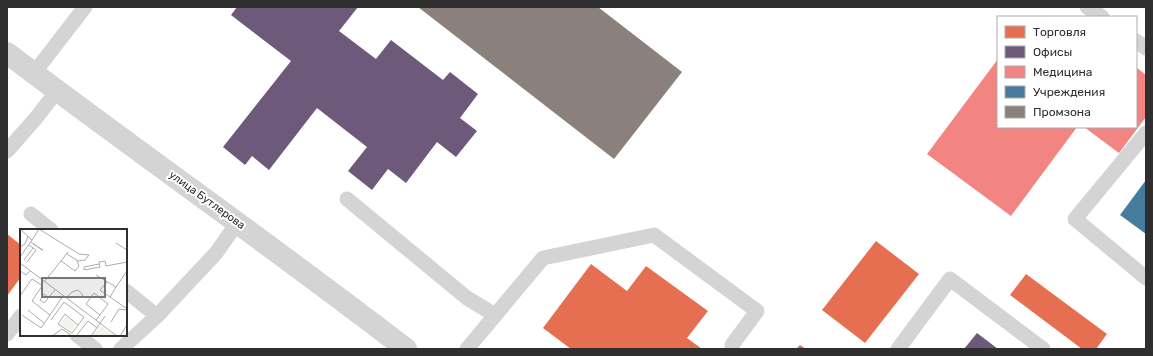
<svg xmlns="http://www.w3.org/2000/svg" width="1153" height="356" font-family="Rubik,sans-serif">
  <rect width="100%" height="100%" fill="#fff"/>
  <g fill="#e76f51">
    <path d="M7,234L21,245V277L7,296Z"/>
    <path d="M876,241L919,274L865,343L822,310Z"/>
    <path d="M591,264L627,291L646,266L708,311L687,338L702,349H571L543,328Z"/>
    <path d="M1026,274L1107,334L1096,349H1082L1010,295Z"/>
    <path d="M800,345L806,349H796Z"/>
  </g>
  <g fill="#6d597a">
    <path d="M237,7H358L339,31L376,59L391,40L443,80L450,72L478,94L460,118L477,131L456,157L437,142L406,183L388,169L372,190L348,171L367,147L317,108L269,170L252,156L245,165L223,147L291,61L231,15Z"/>
    <path d="M977,333L998,349H964Z"/>
  </g>
  <g fill="#f28482">
    <path d="M998,59V127H1077L1011,216L927,154Z"/>
    <path d="M1136,67L1146,75V117L1119,153L1084,127H1136Z"/>
  </g>
  <path fill="#457b9d" d="M1146,180V234L1120,215Z"/>
  <path fill="#8a817c" d="M418,7H598L682,72L614,159Z"/>
  <g fill="none" stroke-linecap="round" stroke-linejoin="round">
    <g stroke="#d4d4d4" stroke-width="15">
      <path d="M1087,7L1102,17"/>
      <path d="M1136,41L1146,48"/>
      <path d="M34,73L85,7"/>
      <path d="M1146,133L1075,219L1146,278"/>
      <path d="M7,151L36,118L57,91"/>
      <path d="M347,199L467,298L495,315"/>
      <path d="M31,214L51,230"/>
      <path d="M126,291L157,316"/>
      <path d="M7,334L21,316"/>
      <path d="M77,335L95,349"/>
      <path d="M121,349L157,316L216,253L238,222"/>
      <path d="M467,349L543,258L654,235L757,311L732,345"/>
      <path d="M898,349L950,279L1043,349"/>
    </g>
    <path stroke="#d4d4d4" stroke-width="22" d="M7,53C139,153 275,248 406,349"/>
  </g>
  <g text-anchor="middle" dominant-baseline="central" stroke-width="4" stroke-linejoin="round" paint-order="stroke">
    <g font-size="11" fill="#2f2f2f" stroke="#fff">
      <text transform="translate(207 200) rotate(36)">улица Бутлерова</text>
    </g>
  </g>
  <g transform="translate(20 229)">
    <rect width="107" height="107" fill="#fff"/>
    <path d="M46,87L56,96L52,102L40,95Z" fill="#eff5ec"/>
    <path d="M79,97L90,103L95,107H72Z" fill="#eff5ec"/>
    <path fill="none" stroke="#acacac" stroke-width="1" d="M0,0L12,11L0,28M19,0L59,25L69,26L65,31L58,32L47,25M12,11L19,0M11,13L22,21H23L13,15M96,14L107,21M0,18L5,15L8,7M48,23L41,32L55,42L59,37L57,32M4,31L13,19M7,33L16,21L9,16M0,34L97,107M79,35L64,38V41L80,38L79,33L85,32L86,37L107,33M0,42L6,46L10,42M76,46L96,58L90,68M24,53L41,32M87,53L80,61L107,80M22,57L12,72L30,86L43,67M96,58L107,42M0,67L12,50L23,57M28,68L24,65L20,71L24,74L35,61M46,69L52,63L58,61L63,66L62,67M8,81L24,94M2,86L21,99L30,86M31,91L44,73L64,88L53,103L52,104L38,95L45,85L58,96M76,91L80,86L88,75L74,64L66,75L80,86M91,93L99,80L107,81M32,107L42,100L52,107M56,107L68,92L77,99M71,107L85,87M100,107L107,96"/>
    <path fill="#787878" fill-opacity="0.15" stroke="#787878" stroke-width="2" d="M22,49H85V68H22Z"/>
    <rect width="107" height="107" fill="none" stroke="#2f2f2f" stroke-width="2"/>
  </g>
  <rect width="1153" height="356" fill="none" stroke="#2f2f2f" stroke-width="16"/>
  <rect x="997" y="16" width="140" height="112" fill="#ffffff" stroke="#acacac"/>
  <rect x="1005" y="26" width="20" height="12" fill="#e76f51" stroke="#acacac"/>
  <text x="1033" y="36" font-size="12" fill="#2f2f2f">Торговля</text>
  <rect x="1005" y="46" width="20" height="12" fill="#6d597a" stroke="#acacac"/>
  <text x="1033" y="56" font-size="12" fill="#2f2f2f">Офисы</text>
  <rect x="1005" y="66" width="20" height="12" fill="#f28482" stroke="#acacac"/>
  <text x="1033" y="76" font-size="12" fill="#2f2f2f">Медицина</text>
  <rect x="1005" y="86" width="20" height="12" fill="#457b9d" stroke="#acacac"/>
  <text x="1033" y="96" font-size="12" fill="#2f2f2f">Учреждения</text>
  <rect x="1005" y="106" width="20" height="12" fill="#8a817c" stroke="#acacac"/>
  <text x="1033" y="116" font-size="12" fill="#2f2f2f">Промзона</text>
</svg>
